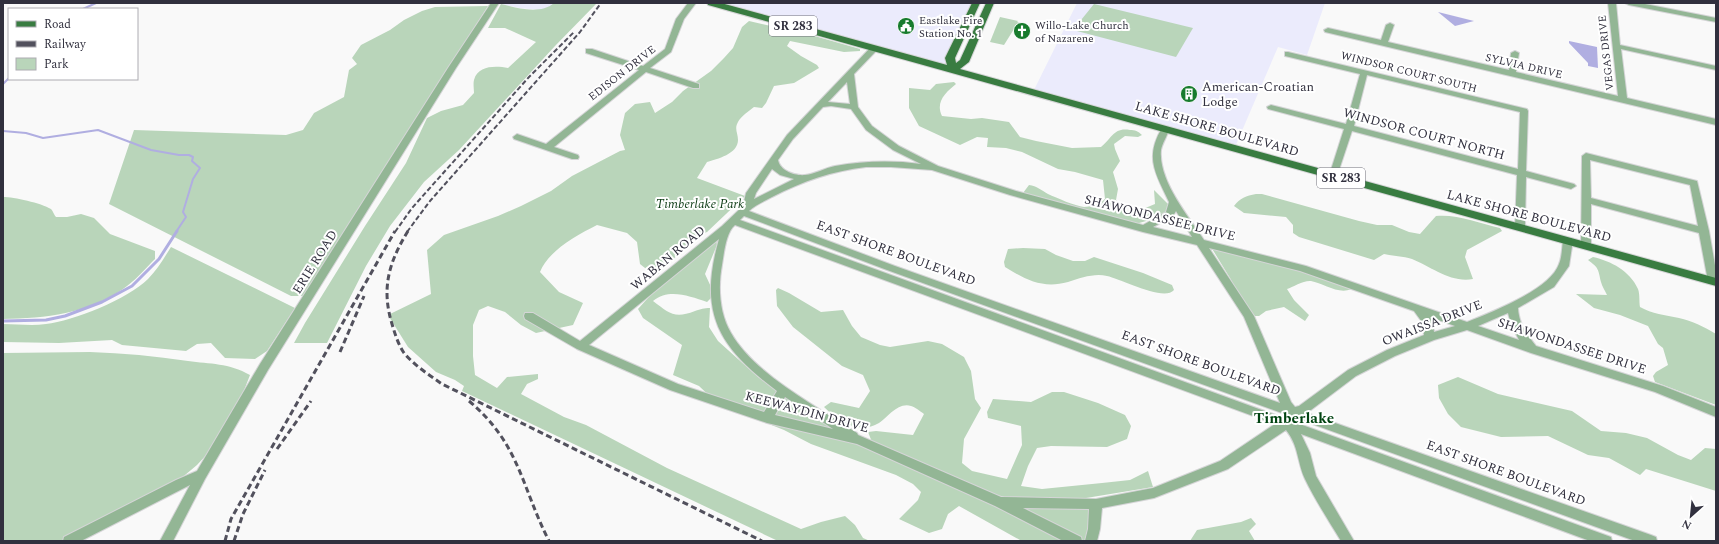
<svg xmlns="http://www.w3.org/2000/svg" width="1719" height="544" font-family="Spectral,serif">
  <rect width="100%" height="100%" fill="#f9f9f9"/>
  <g fill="#ebebfc">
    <path d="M554,3L548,8L540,10L519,8L501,4Z"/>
    <path d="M721,3H972L946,64Z"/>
    <path d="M1077,3H1325L1307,55L1278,47L1235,147L1034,90Z"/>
  </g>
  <g fill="#b9d5ba">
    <path d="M554,3H597L555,46L459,150L424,182L390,226L366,266L327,343H294L305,323L365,226L406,163L427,118L441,111L463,105L474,93C474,89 473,84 474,80C478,65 496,66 508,68L536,42L505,28H488L501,4C517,8 540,15 554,3Z"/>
    <path d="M1094,4L1193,28L1176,57L1073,30Z"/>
    <path d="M488,6L306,296H291L109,204L134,130L286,135L303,130L314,113L344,97L349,70L357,64L352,58L361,45L390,30L404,20L422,11L435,7Z"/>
    <path d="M1000,17L1018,21L1017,22L1020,23L1016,29H1014L1004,45L990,42Z"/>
    <path d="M749,21L811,35L860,49V51L844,52L790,41L787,46L801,56L817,65L819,68L794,83L774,86L766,103L762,108L754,107C749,111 741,116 738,122C734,129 738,133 738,140C738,154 717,159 707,162L697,178L745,196L707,232C685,240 674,263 655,276L640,264L637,242L627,233L597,225C577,235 548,251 540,272L559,292L583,303L573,325L536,333L521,325L505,312L488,306L479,310L473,325V356L475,375L497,388L507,377L538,374V379L527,384L521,394L564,417L586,425L667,468L801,529L821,522L845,516L855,525L863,538L870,541H778L462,391L464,386L455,380L436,372L408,347L388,315L431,294L427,250L444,235L498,216L521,206L551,191L572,176L620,151L625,150L620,135L625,113L635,104L650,102L655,113L672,102L683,91L711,71L724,58L733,48L742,27Z"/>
    <path d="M954,82L956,84C946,92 935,102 942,116L971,119L982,118L1009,122L1020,137L1036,141L1072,148L1101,147C1112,138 1114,127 1130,130C1135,130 1138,131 1142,135L1138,137L1125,136L1114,144L1115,149L1120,161L1113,172L1118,189L1116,200L1126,212L1138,211L1155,204L1154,190L1170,206L1164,216L1139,223L1128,224L1023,193L1029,185C1037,186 1041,190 1048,194C1057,198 1075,206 1084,207C1092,207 1099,202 1105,199L1103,180L1075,172L1058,169L1022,152L1006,148L987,147L988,138L977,137L960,145L919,126L909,108V88L930,90L936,84Z"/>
    <path d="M1256,194H1262L1359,221L1377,225H1392L1409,232L1420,234L1436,216C1457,214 1479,223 1500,228L1502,231L1467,250L1465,257L1473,279C1450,283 1432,267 1412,259C1403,256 1393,256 1384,254L1374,260L1299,237L1293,233V225L1286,217L1244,213L1234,206C1240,198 1246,196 1256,194Z"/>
    <path d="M3,197C14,197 41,203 51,209C53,211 54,215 56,217H67L81,214L94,218L110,234L155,251V259C145,269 135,281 123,289C86,314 47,318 3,319Z"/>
    <path d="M716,238L717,245L705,274L712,289V297L707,302C689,296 669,288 653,301C669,313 674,319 695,311C701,309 704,308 710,308L709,327L718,341L758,377L798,402L820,421L869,449L972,494L1089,506L1091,512L1087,539L1083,541L1020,540L959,506L948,514L942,529L929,533L899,519L918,500L921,492L913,484L896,475L811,444L784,430L718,404L699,386L673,375L682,345L643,318L638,309L656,289Z"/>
    <path d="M171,247L295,308L267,351L255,359L225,358L211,343L197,344L186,351L122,345L112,340L59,343L3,342V324C17,324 32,326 46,324C73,321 128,299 148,279C157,270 164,258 171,247Z"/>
    <path d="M1211,247L1303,270L1351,289C1339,295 1323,283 1311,281C1304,280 1293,287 1287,289L1294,300L1309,315L1305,321L1284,307L1266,311L1259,316H1255L1238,300L1235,288L1230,278Z"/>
    <path d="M1023,248L1045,249L1056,255L1073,261H1085L1094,257L1143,273L1172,285L1174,290C1164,302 1121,279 1107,276C1094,273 1081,278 1068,282C1043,289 1026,280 1005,267L1004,262L1008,249Z"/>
    <path d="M1593,257C1611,261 1630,271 1638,289C1640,294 1639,302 1640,307C1652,314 1665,315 1679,318C1692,321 1705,327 1716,334V405L1655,382L1653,376L1656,372L1668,365L1663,348L1658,344L1648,326L1620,315L1594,308L1576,294L1607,295C1605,291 1602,286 1601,282C1598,269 1599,268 1588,260Z"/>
    <path d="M778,288L789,293L821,312L843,310L852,326L861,337L880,345L890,347L928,341L942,344L964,357L971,371L975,399L981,408L964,439L962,463L972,471L1007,479L1022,445L1021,426L988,418L987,412L993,399L1031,402L1052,392H1064L1098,403L1125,415L1131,426L1127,439L1107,447L1051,446L1037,448L1028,466L1021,486L1042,489L1102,483L1130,480L1148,471L1153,487L1080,499L1008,498L971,488L872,442L868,432L876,431L913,435L924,414C920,411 915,407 911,406C898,402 888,417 879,423C859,435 838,421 824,407L831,402L859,408L870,391L863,375L842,366L793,327L777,306L776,290Z"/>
    <path d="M90,352C123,353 155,356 188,361C210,364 229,363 250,375L243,393L208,453L197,465L179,480L65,541H3V353Z"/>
    <path d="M1458,377L1498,394L1572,411L1601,431L1626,433L1647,438L1678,455L1691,460L1705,448L1716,449V491L1646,469L1640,475L1609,458L1588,455L1548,436L1501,437L1461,427L1448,414L1439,398L1438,385Z"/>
    <path d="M1251,518L1256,524L1249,531L1255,541H1190L1197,530L1241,522Z"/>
  </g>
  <g fill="#b0aee1">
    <path d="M1438,12L1474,21L1455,26Z"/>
    <path d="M1569,41L1597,47L1598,68L1588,66V63L1569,43Z"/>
  </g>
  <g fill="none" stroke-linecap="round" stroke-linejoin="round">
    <g stroke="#b0aee1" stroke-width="2">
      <path d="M83,9L96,3"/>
      <path d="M3,84L9,78"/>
      <path d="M3,131L26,133L43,138L98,130L151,150L179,155H189L193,157L192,161L200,168L193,179L183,212L186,217L176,232"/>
    </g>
    <path stroke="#b0aee1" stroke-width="3" d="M3,321L46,320L65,316L102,302L132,286L159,259L177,231"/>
    <g stroke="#d5d5d7" stroke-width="2">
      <g id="street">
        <path d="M491,3H499L456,68L268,370L205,479L173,541H160L190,485L81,541H63L64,537L176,480L197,471L260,364L448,68Z"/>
        <path d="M688,3H696L684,19L671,52L650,68L699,84V88H693L646,72L554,147L578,155L579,157L578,159H572L514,139L513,137L517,134L546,144L639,70L586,53V49H592L643,66L665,49L676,19Z"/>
        <path d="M1608,3H1616L1620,45L1716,66V70L1621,49L1627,98L1716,119V125L1325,32L1324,30L1328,28L1381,40L1386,25L1390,23L1394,25L1388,42L1509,70L1511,53L1515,51L1519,53L1516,72L1618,96Z"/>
        <path d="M1625,3H1640L1716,18V22L1629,5Z"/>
        <path d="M872,46H875L879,48L854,74L858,107L872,126L899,146L938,166L1016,191L1143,225L1166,212L1169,202C1156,174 1144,158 1162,128H1168L1169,130C1167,136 1162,144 1161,150C1158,180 1188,216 1204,240L1306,266L1467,322C1491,312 1550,290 1559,264C1562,257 1562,248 1563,240L1565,238H1571L1573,240L1569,266L1554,287L1518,308C1519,325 1527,334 1536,346L1663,386L1716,407V417L1655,392L1531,353L1467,330L1434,340L1395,356L1356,376L1307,413L1651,535L1656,537L1657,541H1635L887,270L744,216L740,220L1284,418L1288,416L1292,418L1294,422L1611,537L1612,541H1590L1301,434L1310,453L1316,476L1354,541H1341C1329,521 1315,500 1305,479C1297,462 1299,446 1286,430L1228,469L1154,498L1102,508L1100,529L1097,541H1085L1088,529L1089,509L1023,508L1081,537L1082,541H1063L995,506L857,444L767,423L670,390L577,349L525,319L524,316L525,313H533L580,341L722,226L743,206L746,193L787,135ZM847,82L850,104L828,102ZM831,106L851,109L866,130L893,150L921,164C892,160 863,161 835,166C825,168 815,174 805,175C795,176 780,171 778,160L793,139L823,107ZM866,167H891L932,170L1010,195L1143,232L1197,245L1244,317L1280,403L895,266L749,211C755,205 765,201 772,197C803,181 832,171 866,167ZM772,169L780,175L794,179L754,199L756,193ZM1176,211L1192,237L1153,227L1173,216ZM735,225L1275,424L1220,461L1153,488L1096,499L1001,497L858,435L857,433C818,407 754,374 731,333C719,313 718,286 722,265C724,253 726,232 735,225ZM719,239C698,313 718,347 777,391L764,412L678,384L589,345ZM1209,248L1300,271L1414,311L1422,322L1424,335L1387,350L1348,370L1299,406L1295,407L1291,402L1254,316ZM1508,313L1511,324L1519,340L1478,326ZM1430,317L1455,326L1434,332L1432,321ZM785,397L833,429L775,415Z"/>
        <path d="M1285,52H1288L1527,109L1528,111L1526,171L1574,184L1576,186L1571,189L1526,177L1525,227L1520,230L1515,227L1517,175L1352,131L1337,176L1333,179L1330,178L1329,176L1344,129L1268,109L1267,107L1271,105L1346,124L1360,74L1285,56ZM1367,75L1520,112L1518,169L1354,126Z"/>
        <path d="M1586,153L1697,181L1709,231L1716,271V284H1709L1708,281L1699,233L1591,204V246L1589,248H1583L1581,246L1582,156ZM1590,160L1690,185L1698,226L1591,198Z"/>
      </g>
    </g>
    <g stroke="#d5d5d7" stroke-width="2">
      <path id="primary" d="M707,3H721L947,65L945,58L972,3H980L955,58L956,63L960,60L986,3H994L969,62L960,69L1716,278V286L708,5Z"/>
    </g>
    <use href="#street" fill="#93b695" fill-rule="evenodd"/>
    <use href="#primary" fill="#397c41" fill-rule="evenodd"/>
    <g stroke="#52515d" stroke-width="2" stroke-dasharray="5 2.5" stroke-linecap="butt">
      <path d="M395,232L412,208L529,77L574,32"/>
      <path d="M407,232L430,201L580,32L601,3"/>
    </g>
    <g stroke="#52515d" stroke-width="3" stroke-dasharray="6 3.5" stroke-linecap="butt">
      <path d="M408,231C389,262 381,288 392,324C395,334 398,344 404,353C414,365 429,375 442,384L762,541"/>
      <path d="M340,352L364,296"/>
      <path d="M469,401C520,444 521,486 549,541"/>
      <path d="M277,449L311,401"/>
      <path d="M225,541L231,519L395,231"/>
      <path d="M234,541L243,514L265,470"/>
    </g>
  </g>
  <defs>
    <g id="civic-disc" transform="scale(0.9)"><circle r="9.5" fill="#177b2d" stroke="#fff"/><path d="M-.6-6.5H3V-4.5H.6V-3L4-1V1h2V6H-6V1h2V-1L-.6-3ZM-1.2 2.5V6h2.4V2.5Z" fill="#fff"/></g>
    <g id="church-disc" transform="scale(0.9)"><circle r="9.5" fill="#177b2d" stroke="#fff"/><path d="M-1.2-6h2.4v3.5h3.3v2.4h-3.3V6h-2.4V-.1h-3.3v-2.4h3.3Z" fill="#fff"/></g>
    <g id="building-disc" transform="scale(0.9)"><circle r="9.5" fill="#177b2d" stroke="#fff"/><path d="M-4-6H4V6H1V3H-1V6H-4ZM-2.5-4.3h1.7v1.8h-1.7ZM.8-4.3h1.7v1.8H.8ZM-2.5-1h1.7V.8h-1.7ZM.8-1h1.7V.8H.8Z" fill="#fff"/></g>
  </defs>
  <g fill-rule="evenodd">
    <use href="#civic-disc" x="906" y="26"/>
    <use href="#church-disc" x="1022" y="31"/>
    <use href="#building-disc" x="1189" y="94"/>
  </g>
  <g text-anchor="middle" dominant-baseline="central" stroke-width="4" stroke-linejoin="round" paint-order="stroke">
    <g font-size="11" fill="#31303e" stroke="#fff" text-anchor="start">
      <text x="919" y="20">Eastlake Fire<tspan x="919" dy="13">Station No. 1</tspan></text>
      <text x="1035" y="25">Willo-Lake Church<tspan x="1035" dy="13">of Nazarene</tspan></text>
    </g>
    <g font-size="11" fill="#31303e" stroke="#fff">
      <text transform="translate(1606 53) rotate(-96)">VEGAS DRIVE</text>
      <text transform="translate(1524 66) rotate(13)">SYLVIA DRIVE</text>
      <text transform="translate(1409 72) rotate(14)">WINDSOR COURT SOUTH</text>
      <text transform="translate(622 73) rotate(-38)">EDISON DRIVE</text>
    </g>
    <g fill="#fff" stroke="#6f6e78" stroke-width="1">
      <rect x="769" y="16" width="48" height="20" rx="3"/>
      <rect x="1317" y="168" width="48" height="20" rx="3"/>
    </g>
    <g font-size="12" font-weight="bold" fill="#31303e">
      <text x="793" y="26">SR 283</text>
      <text x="1341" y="178">SR 283</text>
    </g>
    <g font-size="13" fill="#31303e" stroke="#fff" text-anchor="start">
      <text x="1202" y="87">American-Croatian<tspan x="1202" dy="15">Lodge</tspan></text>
    </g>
    <g font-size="13" fill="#31303e" stroke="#fff">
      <text transform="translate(1217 129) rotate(16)">LAKE SHORE BOULEVARD</text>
      <text transform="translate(1424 134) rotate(15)">WINDSOR COURT NORTH</text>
      <text transform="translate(1529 216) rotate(15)">LAKE SHORE BOULEVARD</text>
      <text transform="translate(1160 218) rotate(14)">SHAWONDASSEE DRIVE</text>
      <text transform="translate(896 253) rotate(20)">EAST SHORE BOULEVARD</text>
      <text transform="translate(668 258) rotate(-40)">WABAN ROAD</text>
      <text transform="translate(315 262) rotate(-58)">ERIE ROAD</text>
      <text transform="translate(1432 323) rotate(-21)">OWAISSA DRIVE</text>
      <text transform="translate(1572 346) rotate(18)">SHAWONDASSEE DRIVE</text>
      <text transform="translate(1201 363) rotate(20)">EAST SHORE BOULEVARD</text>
      <text transform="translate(807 412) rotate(15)">KEEWAYDIN DRIVE</text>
      <text transform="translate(1506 473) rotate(20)">EAST SHORE BOULEVARD</text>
    </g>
    <g font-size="13" font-style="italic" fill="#0e3d16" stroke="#fff">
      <text x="700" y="204">Timberlake Park</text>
    </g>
    <g font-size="15" font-weight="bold" fill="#014311" stroke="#fff">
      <text x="1294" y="418">Timberlake</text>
    </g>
  </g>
  <rect width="1719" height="544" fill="none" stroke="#31303e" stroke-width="8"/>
  <rect x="8" y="8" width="130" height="72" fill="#ffffff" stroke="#adacb2"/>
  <rect x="16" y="21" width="20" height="6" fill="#397c41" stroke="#adacb2"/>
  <text x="44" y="28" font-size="12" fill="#31303e">Road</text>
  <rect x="16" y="41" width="20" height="6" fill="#52515d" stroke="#adacb2"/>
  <text x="44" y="48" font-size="12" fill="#31303e">Railway</text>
  <rect x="16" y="58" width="20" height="12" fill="#b9d5ba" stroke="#adacb2"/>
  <text x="44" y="68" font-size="12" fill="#31303e">Park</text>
  <g transform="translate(1691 516) rotate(207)" stroke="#ffffff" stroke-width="3" paint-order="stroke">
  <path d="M0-3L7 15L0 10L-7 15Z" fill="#31303e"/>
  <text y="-6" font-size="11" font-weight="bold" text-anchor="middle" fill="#31303e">N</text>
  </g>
</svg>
